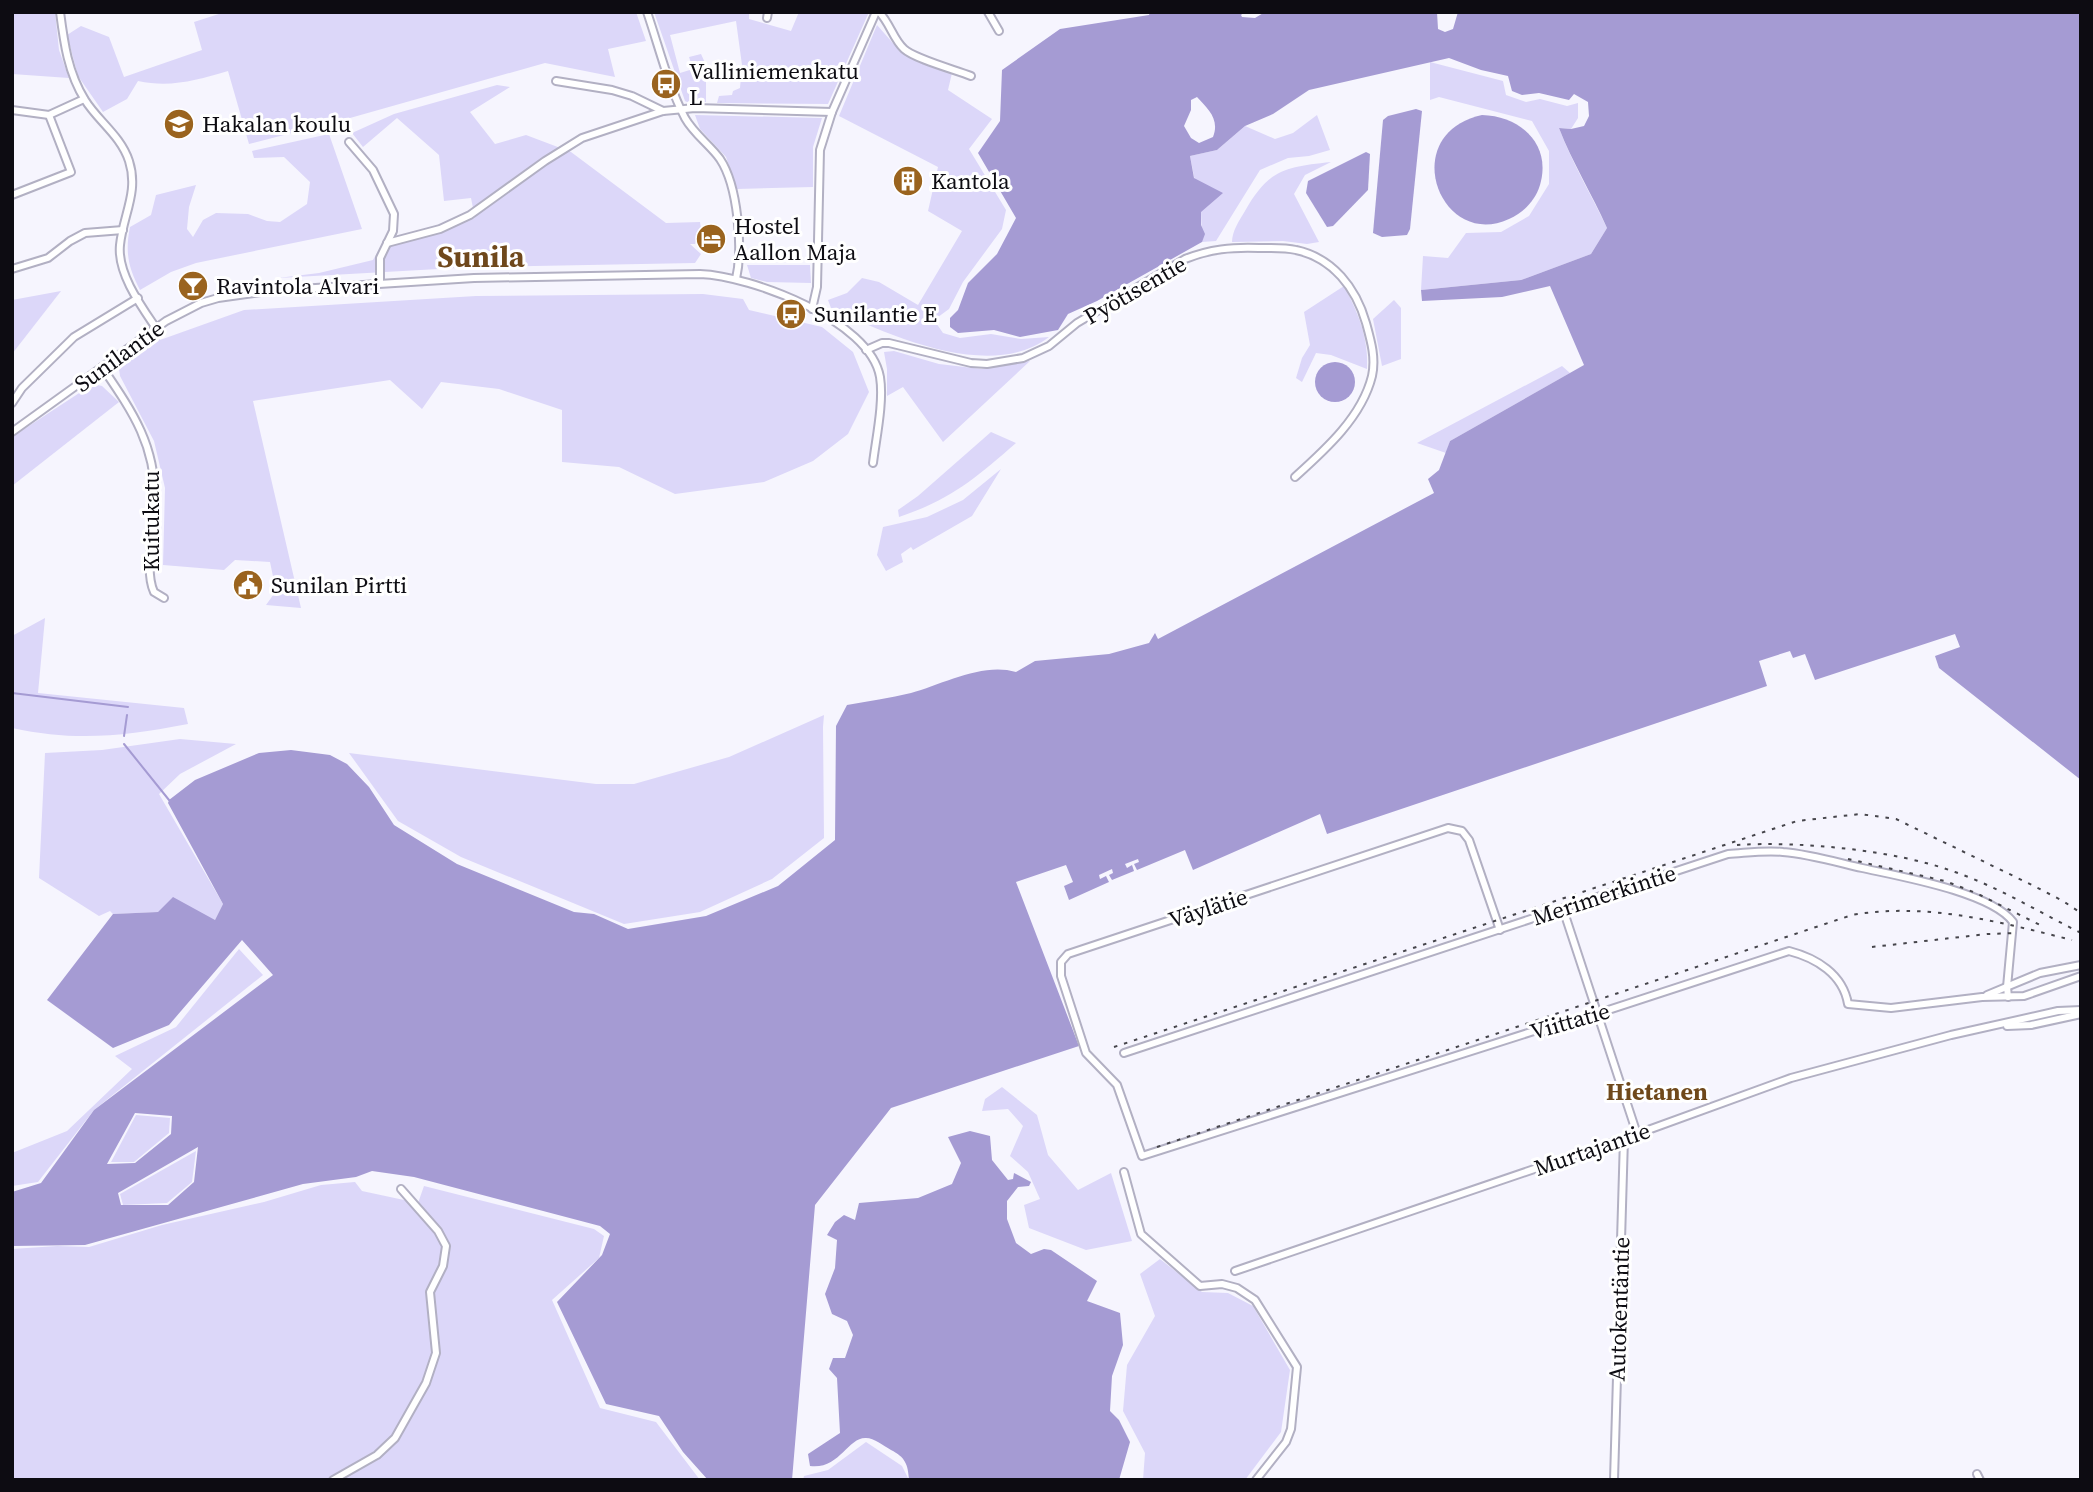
<svg xmlns="http://www.w3.org/2000/svg" width="2093" height="1492" font-family="'Source Serif 4',serif">
  <rect width="100%" height="100%" fill="#f6f5fe"/>
  <g fill="#dcd7f9">
    <path d="M15,12H55L59,50L69,78L12,74V15Z"/>
    <path d="M225,12H636L646,41L608,49L615,77L545,63L350,118L249,144L228,71C197,80 171,88 138,81L127,99L103,112L78,76L67,35L81,26L109,37L124,77L202,50L194,22Z"/>
    <path d="M654,12H749V19L791,31L799,12H869L828,104L717,103L719,96L732,95L733,91L740,88L742,65L736,21L670,35L680,73L693,69L689,57L701,54L706,65V102L689,103L685,101Z"/>
    <path d="M877,25L899,50L952,73L948,90L992,119L969,149L1006,210L1002,229L963,282L949,309L934,320L943,333L960,338L991,334L1021,339L1049,337C991,382 888,335 831,308L828,300L847,293L862,278L879,282L918,305L962,231L928,211L938,167L839,116Z"/>
    <path d="M1430,62L1503,81L1506,95L1526,102L1540,99L1567,106L1578,103V118L1571,129L1559,128C1572,163 1591,194 1607,228L1591,254L1521,280L1421,290L1423,256L1448,258L1466,233L1501,232L1529,216L1549,184V151L1532,121L1439,97L1430,100Z"/>
    <path d="M497,85L510,87L470,112L495,144L526,135L571,152L666,223L700,222L701,229L695,244H690L701,254L695,263L474,267L278,278L319,273L373,260L385,239L475,218L471,198L444,201L439,155L397,118L363,147L352,133L394,114Z"/>
    <path d="M695,115L822,118L813,147V187L737,189L726,157L700,129Z"/>
    <path d="M1317,115L1330,150L1309,156L1288,158L1260,170L1216,241L1202,242L1201,212L1190,156L1217,150L1245,126L1275,139L1293,133Z"/>
    <path d="M329,134L362,229L196,263L171,272L140,290C128,267 125,252 130,227L151,215L156,195L196,185L189,207L187,229L193,237L203,220L216,213L248,214L267,221L280,222L307,204L310,182L284,157L254,158L252,151Z"/>
    <path d="M1331,162L1305,175L1294,194L1319,242L1307,244L1283,241L1232,242C1232,231 1239,221 1245,211C1269,169 1285,167 1331,162Z"/>
    <path d="M747,265H810L811,283L767,282L751,278Z"/>
    <path d="M1344,286C1358,312 1369,339 1367,369L1331,355L1316,353L1302,382L1296,378L1302,358L1310,345L1304,312Z"/>
    <path d="M61,291L12,354V300Z"/>
    <path d="M703,294L743,299L749,310L822,327L853,352L869,392L848,434L813,461L764,482L675,494L619,467L562,462V410L499,389L441,382L422,409L390,380L253,401L301,608L266,605L276,591L270,562L235,560L224,570L163,565L165,488L154,441L120,376L119,369L131,354L157,335L160,340L244,310L476,296Z"/>
    <path d="M1394,300L1401,308V359L1382,366L1373,319Z"/>
    <path d="M894,351L939,364L982,369L1030,361L943,442L903,387L887,396V369L884,352Z"/>
    <path d="M1562,366L1570,373L1450,441L1446,453L1417,443Z"/>
    <path d="M93,384L102,386L119,402L12,486V437Z"/>
    <path d="M991,432L1016,443C976,478 950,500 899,517L898,510L918,496Z"/>
    <path d="M1001,469L972,516L913,550L911,547L901,554L903,562L886,571L877,555L883,527L927,517L963,500Z"/>
    <path d="M45,618L38,693L184,708L188,724C124,736 77,742 12,728V636Z"/>
    <path d="M824,715L823,727L824,838L772,879L700,912L624,924L461,857L398,821L349,753L596,784H634L729,757Z"/>
    <path d="M180,739L236,744L180,774L159,794L223,904L215,920L158,912L113,914L110,911L99,916L39,878L45,753L102,750Z"/>
    <path d="M239,949L263,975L94,1110L38,1182L12,1186V1153L67,1131L132,1069L115,1056L176,1027Z"/>
    <path d="M1002,1087L1037,1115L1048,1155L1078,1190L1111,1173L1132,1241L1086,1250L1029,1228L1024,1205L1040,1199L1028,1172L1010,1156L1023,1126L1008,1109L982,1111L985,1099Z"/>
    <path d="M136,1115L170,1118L169,1133L134,1162H111Z"/>
    <path d="M196,1151L192,1182L167,1203L123,1205L120,1194Z"/>
    <path d="M355,1182L362,1191L418,1203L424,1186L594,1229L604,1236L599,1258L552,1300L600,1408L656,1422L700,1480H12V1249L57,1246L89,1247L162,1225L264,1202L321,1185Z"/>
    <path d="M1160,1259L1202,1292L1228,1293L1253,1306L1290,1370L1281,1432L1245,1480H1143L1145,1453L1123,1411L1127,1365L1155,1316L1140,1274Z"/>
    <path d="M866,1442L902,1466L909,1480H803L804,1476L828,1470Z"/>
  </g>
  <g fill="#a59bd3" fill-rule="evenodd">
    <path d="M1150,12H1244L1241,15L1242,17L1255,18L1265,12H1437L1438,29L1445,32L1453,29L1458,12H2081V780L1939,668L1935,656L1960,647L1955,634L1815,680L1805,654L1793,658L1790,651L1759,661L1767,686L1327,834L1320,814L1193,870L1185,850L1137,870L1134,864L1139,862L1138,859L1125,864L1127,868L1132,865L1134,871L1112,880L1109,875L1113,873L1112,869L1099,875L1100,879L1106,876L1109,882L1069,900L1064,886L1073,882L1066,865L1016,882L1079,1046L891,1108L815,1205L792,1480H708L683,1452L659,1416L606,1404L557,1302L602,1255L610,1234L600,1226L414,1177L372,1171L356,1177L303,1184L85,1245L12,1246V1192L41,1183L94,1110L273,975L242,940L169,1025L113,1048L47,1000L113,914L158,912L173,897L215,920L223,904L168,803L169,800L195,780L259,753L291,750L330,755L347,764L369,787L394,825L457,864L574,912L594,914L628,929L706,916L778,886L835,840L836,726L847,705C868,701 890,698 911,693C943,684 983,662 1016,672L1035,661L1109,654L1149,643L1155,633L1158,639L1434,493L1428,479L1439,470L1450,441L1584,365L1550,286L1502,297L1422,301L1421,290L1521,280L1591,254L1607,228C1592,194 1572,162 1559,128L1571,129L1584,126L1589,116L1588,102L1574,94L1569,100L1539,93L1522,95L1512,91L1508,76L1481,70L1449,58L1309,90L1273,114L1245,126L1217,150L1190,156L1194,178L1223,193L1201,212V225L1205,234L1202,242L1097,301L1068,314L1058,330L1020,337L994,330L958,333L950,327V318L958,310L968,283L997,254L1016,218L978,153L1000,121L1002,70L1060,29L1149,15ZM1197,97C1208,109 1220,119 1213,137L1199,143L1191,138L1184,126L1191,110V100ZM135,1113L172,1116L171,1134L135,1163L107,1164ZM198,1147L194,1182L168,1205H121L118,1193Z"/>
    <path d="M1416,109L1422,111L1410,229L1407,235L1382,237L1373,233L1383,120L1388,116Z"/>
    <path d="M1482,115C1520,116 1552,144 1540,185C1535,201 1524,212 1509,219C1440,251 1396,134 1482,115Z"/>
    <path d="M1366,152L1370,154L1368,190L1333,226L1327,227L1306,193L1308,181Z"/>
    <circle cx="1335" cy="382" r="20"/>
    <path d="M970,1131L990,1136L992,1160L1008,1180L1013,1179L1014,1173L1031,1182L1029,1186L1018,1187L1007,1201V1219L1016,1243L1031,1254L1044,1249L1051,1250L1097,1281L1087,1301L1120,1313L1123,1345L1112,1376L1110,1411L1119,1420L1130,1442L1119,1480H909C908,1464 905,1457 891,1450C884,1446 874,1438 866,1438C848,1437 839,1470 810,1466L808,1454L840,1433L837,1378L829,1369L833,1358H845L853,1335L847,1321L832,1314L825,1294L835,1268L837,1240L827,1235L835,1222L844,1215L855,1220L859,1203L918,1198L952,1184L961,1163L948,1137Z"/>
  </g>
  <g fill="none" stroke-linecap="round" stroke-linejoin="round">
    <g stroke="#a59bd3" stroke-width="2">
      <path d="M12,693L128,707"/>
      <path d="M124,736L127,715"/>
      <path d="M124,744L169,800"/>
    </g>
    <g stroke="#b2b0c3" stroke-width="10">
      <g id="minor">
        <path d="M60,12C64,43 68,73 85,100C98,121 121,136 129,161C139,192 123,215 120,245C117,273 141,306 156,328"/>
        <path d="M647,12C659,47 668,85 685,118C694,134 710,145 720,159C738,186 743,248 736,279"/>
        <path d="M879,12C890,23 893,39 904,49C915,59 956,70 971,76"/>
        <path d="M988,12L999,31"/>
        <path d="M767,18L768,12"/>
        <path d="M556,81L612,90L632,96L663,111"/>
        <path d="M12,110L49,115"/>
        <path d="M49,115L84,99"/>
        <path d="M349,142L373,170L394,214L393,231L380,258V283"/>
        <path d="M12,195L71,172L49,115"/>
        <path d="M387,243L440,229L470,215L545,161L582,138L663,111L695,108L832,112"/>
        <path d="M12,269L48,258L70,241L85,233L123,230"/>
        <path d="M812,309L817,287L820,150L832,112L876,12"/>
        <path d="M866,350L882,343H889L971,363L987,364L1023,358L1049,346L1077,323L1185,259C1210,249 1232,247 1259,248C1271,248 1284,247 1296,250C1333,258 1356,288 1366,323C1371,341 1376,358 1372,376C1362,417 1325,450 1295,477"/>
        <path d="M102,367C132,411 156,445 155,501C154,526 144,571 154,592L164,598"/>
        <path d="M12,403L22,388L74,337L138,298"/>
        <path d="M12,432L166,321L201,303L218,298L268,291L474,278L700,274C751,276 870,320 880,377C884,402 876,438 873,463"/>
        <path d="M1563,909L1637,1134"/>
        <path d="M1500,930L1469,840L1462,831L1448,828L1068,954L1061,962V976L1086,1053L1117,1085L1142,1156L1534,1031H1544L1789,951C1816,958 1843,974 1848,1004L1891,1008L1982,997L2024,996L2081,976"/>
        <path d="M1987,995L2040,973L2081,965"/>
        <path d="M2007,1026L2031,1025L2081,1014"/>
        <path d="M1124,1053L1728,854C1746,853 1765,850 1783,852C1809,854 1836,862 1862,868C1898,876 1991,892 2013,922L2007,987L2008,997"/>
        <path d="M1124,1172L1141,1234L1200,1286L1222,1284L1237,1288L1255,1300L1297,1367L1291,1429L1286,1442L1256,1480"/>
        <path d="M1235,1271L1637,1134L1791,1078L1951,1035L2058,1011L2081,1010"/>
        <path d="M1977,1474L1980,1480"/>
        <path d="M333,1480L377,1455L395,1438L426,1383L436,1353L430,1292L443,1266L446,1246L438,1231L401,1189"/>
        <path d="M1614,1480L1624,1138"/>
      </g>
    </g>
    <use href="#minor" stroke="#fff" stroke-width="6"/>
    <g stroke="#46454b" stroke-width="2" stroke-dasharray="3.5 7" stroke-linecap="butt">
      <path d="M1737,845C1800,841 1895,850 1955,872C1998,887 2039,912 2081,933"/>
      <path d="M1848,859L1945,881L1976,893L2042,926"/>
      <path d="M1872,947L1987,934L2017,933"/>
      <path d="M1114,1047L1797,821L1860,814L1896,819L2032,885L2063,901L2081,913"/>
      <path d="M1157,1147L1852,915C1926,902 2000,922 2072,940"/>
    </g>
  </g>
  <defs>
    <g id="bus-disc" transform="scale(1.575)"><circle r="9.5" fill="#9a631e" stroke="#fff"/><path d="M-5-6H5V4H4V6H2V4H-2V6H-4V4H-5ZM-3.5-4V0h7V-4ZM-3.5 1.2v1.5H-2V1.2ZM2 1.2v1.5H3.5V1.2Z" fill="#fff"/></g>
    <g id="school-disc" transform="scale(1.575)"><circle r="9.5" fill="#9a631e" stroke="#fff"/><path d="M0-5L7-2L0 1L-7-2ZM-4 1L0 2.5L4 1V4Q0 6-4 4Z" fill="#fff"/></g>
    <g id="building-disc" transform="scale(1.575)"><circle r="9.5" fill="#9a631e" stroke="#fff"/><path d="M-4-6H4V6H1V3H-1V6H-4ZM-2.5-4.3h1.7v1.8h-1.7ZM.8-4.3h1.7v1.8H.8ZM-2.5-1h1.7V.8h-1.7ZM.8-1h1.7V.8H.8Z" fill="#fff"/></g>
    <g id="hotel-disc" transform="scale(1.575)"><circle r="9.5" fill="#9a631e" stroke="#fff"/><path d="M-6-4.5h1.5V1H6V5H4.5V3h-9V5H-6ZM-4 0a1.8 1.8 0 1 1 3.6 0ZM.5 0V-2.5h3Q6-2.5 6 0Z" fill="#fff"/></g>
    <g id="bar-disc" transform="scale(1.575)"><circle r="9.5" fill="#9a631e" stroke="#fff"/><path d="M-6-5H6L.8 .8V4.5H3.5V6h-7V4.5H-.8V.8Z" fill="#fff"/></g>
    <g id="civic-disc" transform="scale(1.575)"><circle r="9.5" fill="#9a631e" stroke="#fff"/><path d="M-.6-6.5H3V-4.5H.6V-3L4-1V1h2V6H-6V1h2V-1L-.6-3ZM-1.2 2.5V6h2.4V2.5Z" fill="#fff"/></g>
  </defs>
  <g fill-rule="evenodd">
    <use href="#bus-disc" x="666" y="84"/>
    <use href="#school-disc" x="179" y="124"/>
    <use href="#building-disc" x="908" y="181"/>
    <use href="#hotel-disc" x="711" y="239"/>
    <use href="#bar-disc" x="193" y="286"/>
    <use href="#bus-disc" x="791" y="314"/>
    <use href="#civic-disc" x="248" y="585"/>
  </g>
  <g text-anchor="middle" dominant-baseline="central" stroke-width="6" stroke-linejoin="round" paint-order="stroke">
    <g font-size="23" fill="#0d0c12" stroke="#fff" text-anchor="start">
      <text x="689" y="71">Valliniemenkatu<tspan x="689" dy="26">L</tspan></text>
      <text x="202" y="124">Hakalan koulu</text>
      <text x="931" y="181">Kantola</text>
      <text x="734" y="226">Hostel<tspan x="734" dy="26">Aallon Maja</tspan></text>
      <text x="216" y="286">Ravintola Alvari</text>
      <text x="814" y="314">Sunilantie E</text>
      <text x="271" y="585">Sunilan Pirtti</text>
    </g>
    <g font-size="23" fill="#0d0c12" stroke="#fff">
      <text transform="translate(1135 290) rotate(-30)">Pyötisentie</text>
      <text transform="translate(119 356) rotate(-36)">Sunilantie</text>
      <text transform="translate(151 521) rotate(-90)">Kuitukatu</text>
      <text transform="translate(1604 895) rotate(-18)">Merimerkintie</text>
      <text transform="translate(1208 908) rotate(-18)">Väylätie</text>
      <text transform="translate(1570 1021) rotate(-16)">Viittatie</text>
      <text transform="translate(1592 1149) rotate(-19)">Murtajantie</text>
      <text transform="translate(1619 1309) rotate(-88)">Autokentäntie</text>
    </g>
    <g font-size="24" font-weight="bold" fill="#6f481b" stroke="#fff">
      <text x="1657" y="1091">Hietanen</text>
    </g>
    <g font-size="30" font-weight="bold" fill="#6f481b" stroke="#fff">
      <text x="481" y="256">Sunila</text>
    </g>
  </g>
  <rect width="2093" height="1492" fill="none" stroke="#0d0c12" stroke-width="28"/>
</svg>
